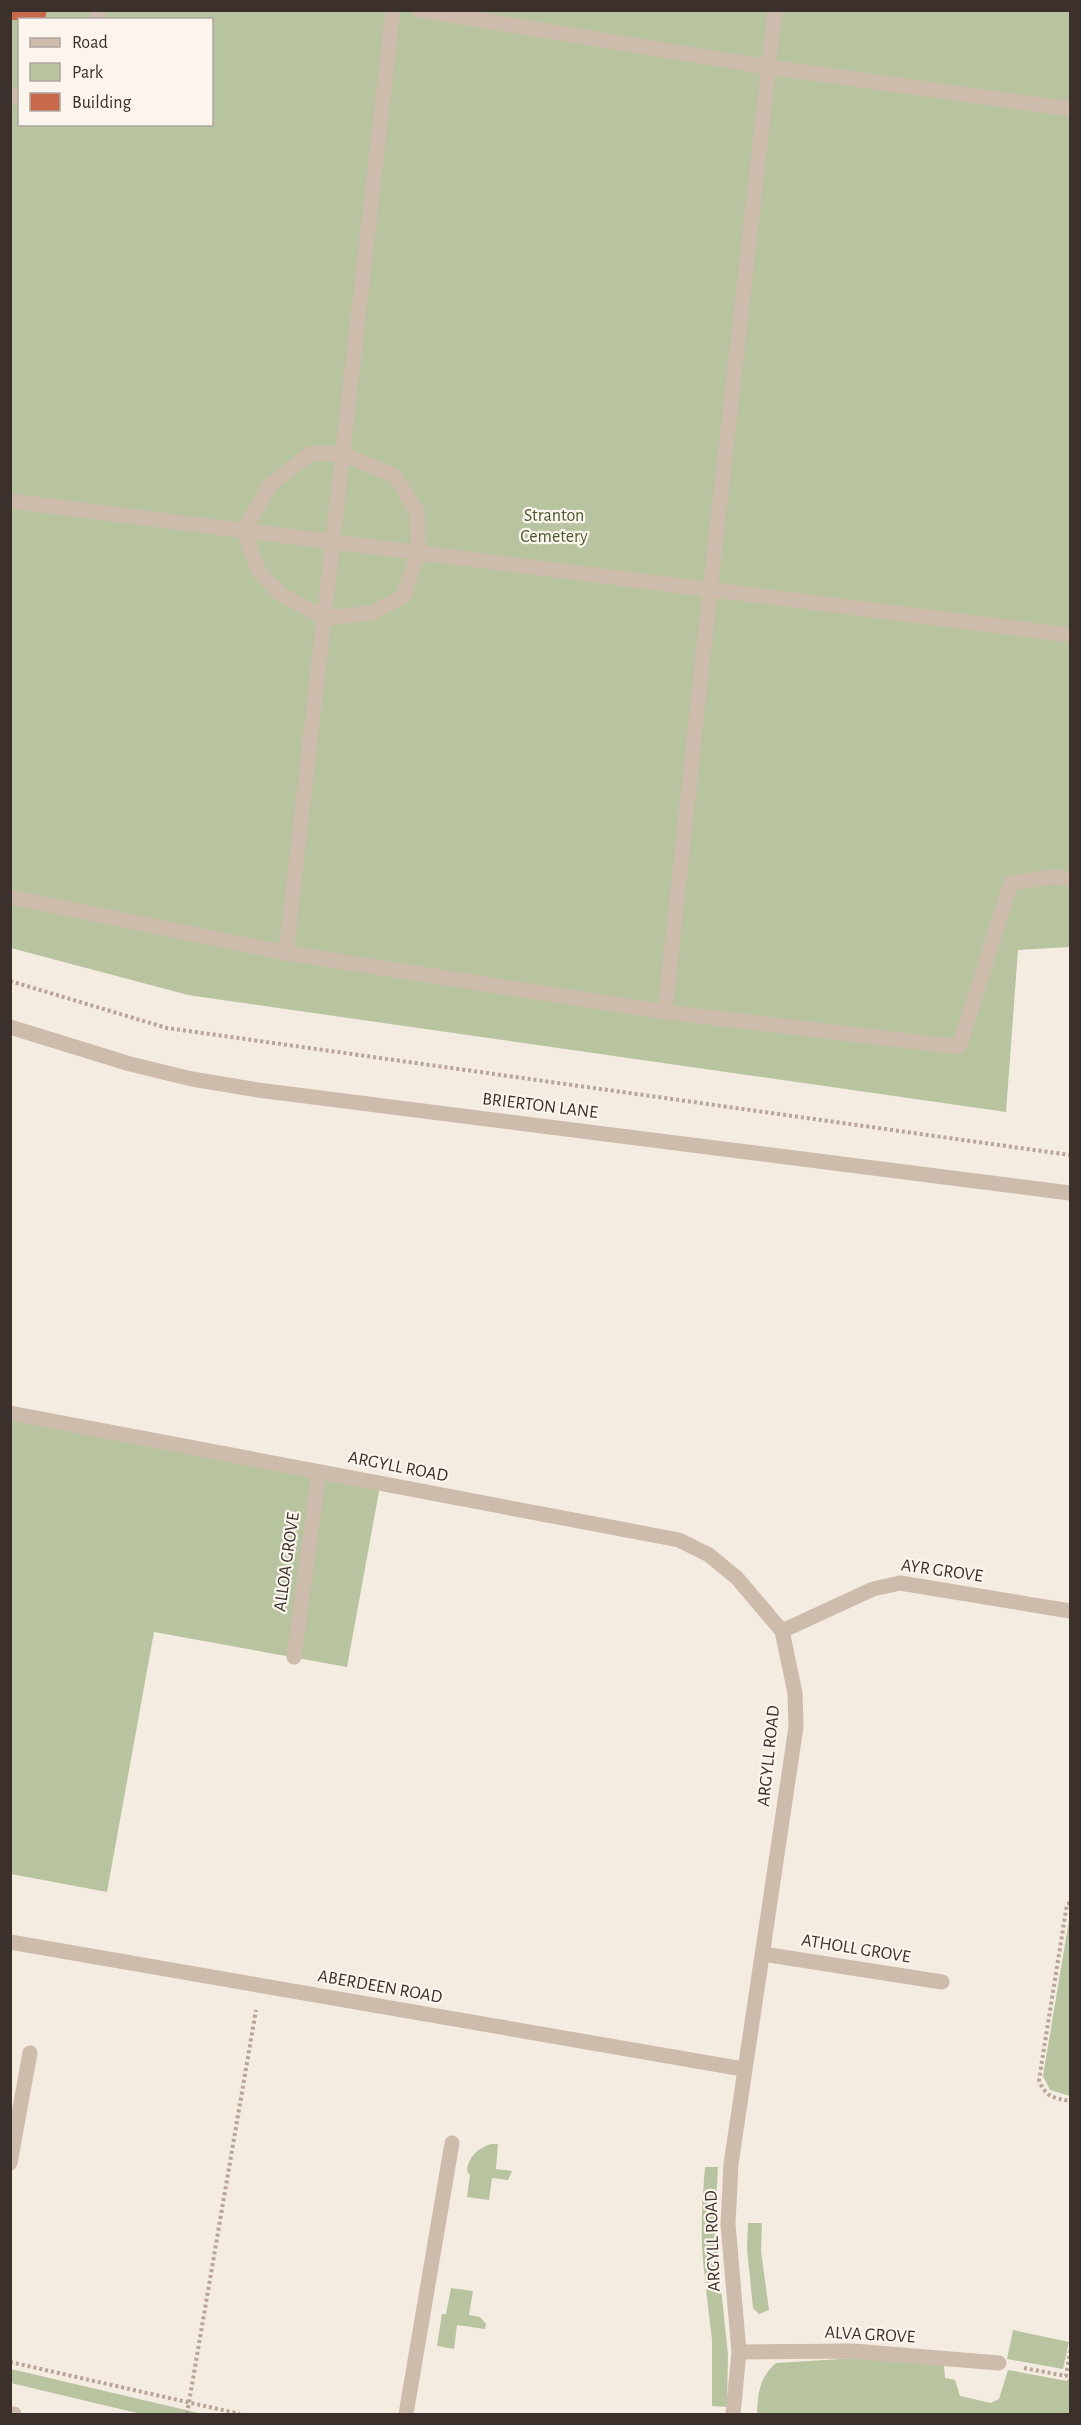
<svg xmlns="http://www.w3.org/2000/svg" width="1081" height="2425" font-family="'Alegreya Sans',sans-serif">
  <rect width="100%" height="100%" fill="#f4ebe1"/>
  <g fill="#b8c4a0" fill-rule="evenodd">
    <path d="M10,11H1070V947L1018,950L1006,1112L188,995L11,948ZM20,20H212V124H20Z"/>
    <path d="M10,1419L380,1486L347,1667L154,1632L107,1892L11,1874Z"/>
    <path d="M1070,1914V2096L1050,2090L1043,2076Z"/>
    <path d="M491,2144H498L496,2169L512,2171L508,2180L492,2178L489,2200L467,2197L470,2175L467,2171C468,2157 478,2148 491,2144Z"/>
    <path d="M705,2167H718L715,2224L720,2276L719,2282L706,2283C699,2244 702,2205 705,2167Z"/>
    <path d="M748,2223H762L761,2251L769,2310L759,2314L753,2308L747,2248Z"/>
    <path d="M451,2288L473,2291L469,2315L480,2317L486,2324L485,2329L457,2325L454,2349L437,2346L442,2314H446Z"/>
    <path d="M721,2288L728,2355L727,2407L712,2406V2340L706,2289Z"/>
    <path d="M1013,2330L1069,2342L1063,2369L1007,2359Z"/>
    <path d="M857,2358L944,2365L945,2378L955,2380L960,2396L991,2403L999,2399L1008,2370L1067,2381L1070,2377V2414H757C758,2393 759,2378 776,2363Z"/>
    <path d="M11,2369L203,2414H141L11,2383Z"/>
  </g>
  <path fill="#c8694b" d="M10,10H47L45,20H10Z"/>
  <g fill="none" stroke-linecap="round" stroke-linejoin="round">
    <g stroke="#b9a596" stroke-width="4" stroke-dasharray="3 3" stroke-linecap="butt">
      <path d="M10,981L167,1028L1070,1155"/>
      <path d="M1070,1903L1067,1904L1039,2080C1045,2097 1054,2098 1070,2101"/>
      <path d="M10,2362L240,2414"/>
      <path d="M1024,2368L1066,2376L1070,2351"/>
      <path d="M187,2414L256,2010"/>
    </g>
    <g stroke="#cdbbac" stroke-width="15">
      <path d="M419,10L768,67L1070,109"/>
      <path d="M97,20L99,10"/>
      <path d="M10,97L20,94"/>
      <path d="M311,453L343,454L395,476L417,512L418,553L404,596L372,613L325,618L280,594L258,570L244,531L269,486Z"/>
      <path d="M10,501L1070,635"/>
      <path d="M10,897L286,953L665,1012L959,1047L1011,883L1052,877L1070,879"/>
      <path d="M286,953L393,10"/>
      <path d="M665,1012L710,590L775,10"/>
      <path d="M10,1027L130,1064L192,1079L258,1090L1070,1193"/>
      <path d="M10,1413L679,1540L709,1555L737,1578L782,1631L795,1693L796,1727L731,2164L728,2224L739,2352L733,2414"/>
      <path d="M782,1631L873,1589L900,1583L1070,1611"/>
      <path d="M294,1657L319,1472"/>
      <path d="M10,1942L743,2069"/>
      <path d="M763,1954L942,1982"/>
      <path d="M10,2163L30,2053"/>
      <path d="M739,2352L853,2351L999,2363"/>
      <path d="M10,2414H14"/>
      <path d="M406,2414L452,2143"/>
    </g>
  </g>
  <g text-anchor="middle" dominant-baseline="central" stroke-width="4.5" stroke-linejoin="round" paint-order="stroke">
    <g font-size="18" fill="#4a5a2e" stroke="#fbf5ee">
      <text x="554" y="516">Stranton<tspan x="554" dy="21">Cemetery</tspan></text>
    </g>
    <g font-size="18" fill="#3b302b" stroke="#fbf5ee">
      <text transform="translate(540 1106) rotate(7)">BRIERTON LANE</text>
      <text transform="translate(398 1467) rotate(11)">ARGYLL ROAD</text>
      <text transform="translate(287 1562) rotate(-82)">ALLOA GROVE</text>
      <text transform="translate(942 1571) rotate(8)">AYR GROVE</text>
      <text transform="translate(769 1756) rotate(-84)">ARGYLL ROAD</text>
      <text transform="translate(856 1949) rotate(9)">ATHOLL GROVE</text>
      <text transform="translate(380 1987) rotate(10)">ABERDEEN ROAD</text>
      <text transform="translate(713 2241) rotate(-92)">ARGYLL ROAD</text>
      <text transform="translate(870 2335) rotate(3)">ALVA GROVE</text>
    </g>
  </g>
  <rect width="1081" height="2425" fill="none" stroke="#3b302b" stroke-width="24"/>
  <rect x="18" y="18" width="195" height="108" fill="#fbf5ee" stroke="#aea6a0" stroke-width="1.5"/>
  <rect x="30" y="38" width="30" height="9" fill="#cdbbac" stroke="#aea6a0" stroke-width="1.5"/>
  <text x="72" y="48" font-size="18" fill="#3b302b">Road</text>
  <rect x="30" y="63" width="30" height="18" fill="#b8c4a0" stroke="#aea6a0" stroke-width="1.5"/>
  <text x="72" y="78" font-size="18" fill="#3b302b">Park</text>
  <rect x="30" y="93" width="30" height="18" fill="#c8694b" stroke="#aea6a0" stroke-width="1.5"/>
  <text x="72" y="108" font-size="18" fill="#3b302b">Building</text>
</svg>
